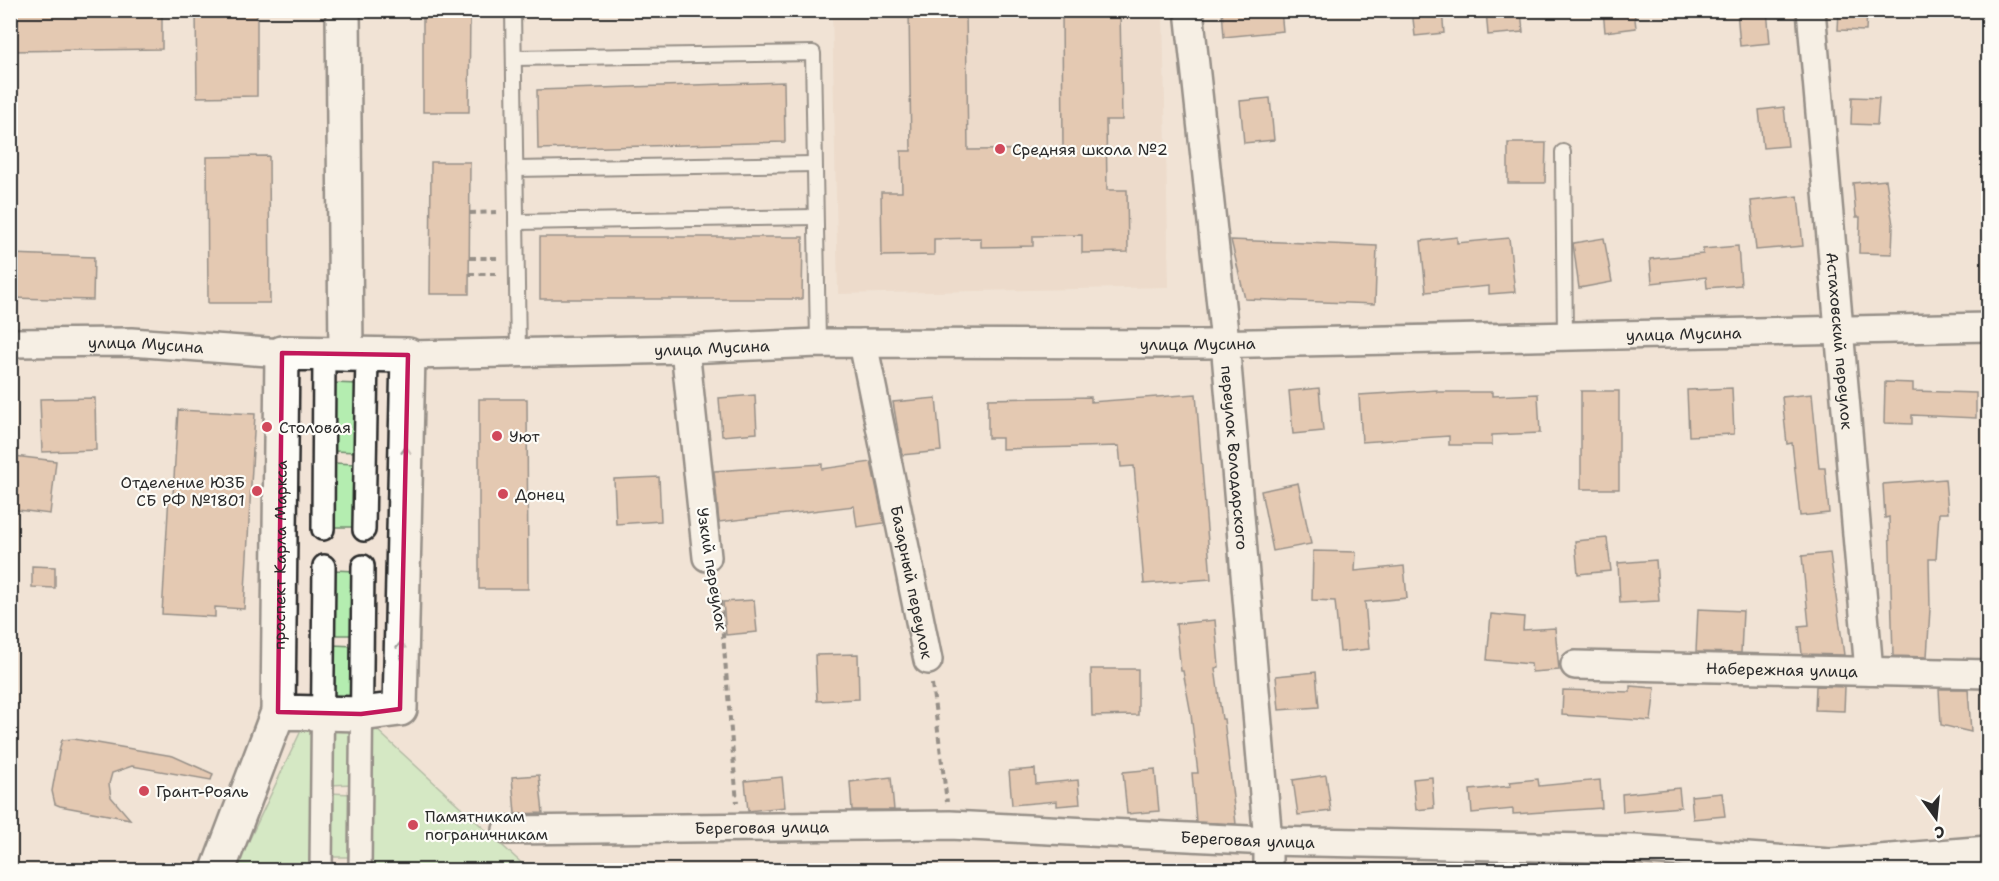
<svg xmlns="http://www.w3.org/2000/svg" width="1999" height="881" font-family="'Shantell Sans',sans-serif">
  <rect width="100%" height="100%" fill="#f1e3d6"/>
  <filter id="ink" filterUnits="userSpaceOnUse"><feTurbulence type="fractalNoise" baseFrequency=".0167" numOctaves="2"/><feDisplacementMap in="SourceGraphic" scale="12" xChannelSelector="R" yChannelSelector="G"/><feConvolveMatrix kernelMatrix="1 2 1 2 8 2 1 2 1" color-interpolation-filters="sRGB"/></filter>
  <g filter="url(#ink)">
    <path fill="#e9d1bf" d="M832,11H1163L1169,287L838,294Z"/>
    <g fill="#b4edb0" stroke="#708c6e" stroke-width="1.5">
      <path d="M333,383L358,384L357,452L333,451Z"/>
      <path d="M333,463L356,464V527H332Z"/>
      <path d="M333,570L356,571L355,635H332Z"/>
      <path d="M332,645L355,646V709H332Z"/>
      <path d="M308,716H320L318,870H235Z"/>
      <path d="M364,718L529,870H365Z"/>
      <path d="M330,720L353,721V784L329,785Z"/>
      <path d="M329,793L352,794V857H329Z"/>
    </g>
    <g fill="#d6a888" stroke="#2b2b2b" stroke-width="1.5">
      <path d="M10,10H162V49L10,51Z"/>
      <path d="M196,10H257V96L197,97Z"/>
      <path d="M423,10H470L469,112H423Z"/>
      <path d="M909,10H966L968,150L1063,149L1062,10H1120L1122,120H1106L1107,190H1127L1128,252L1082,253V235L1033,236V246L981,247V238L934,239V255L882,256L881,192H902L901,151H911Z"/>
      <path d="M1222,10H1281L1283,31L1224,37Z"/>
      <path d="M1412,10H1442L1444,33L1415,36Z"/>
      <path d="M1486,10H1521L1523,32L1488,35Z"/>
      <path d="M1603,10H1634L1636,28L1605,32Z"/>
      <path d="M1737,10H1767L1770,43L1740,46Z"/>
      <path d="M1839,10H1867L1866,31L1838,30Z"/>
      <path d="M784,82L785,142L538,149L537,90Z"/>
      <path d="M1852,97L1879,98L1877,125L1851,124Z"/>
      <path d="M1270,98L1274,140L1244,143L1240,101Z"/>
      <path d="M1784,107L1788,146L1763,148L1759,110Z"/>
      <path d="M1508,143H1546L1545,183H1508Z"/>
      <path d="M269,156L270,303H208L207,157Z"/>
      <path d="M431,162H470L469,294H430Z"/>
      <path d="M1886,180L1893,225L1892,254L1859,253L1860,217H1856L1853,183Z"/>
      <path d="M1798,196L1803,246L1756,250L1751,201Z"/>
      <path d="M540,237H803L802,299H540Z"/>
      <path d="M1457,237V243L1509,238L1515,292L1489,294V286L1426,292L1421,241Z"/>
      <path d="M1604,238L1612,282L1579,288L1573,243Z"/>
      <path d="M1231,240L1377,246L1375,304L1245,299Z"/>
      <path d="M1738,246L1741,285L1707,288L1706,277L1652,283L1650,259L1703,254V249Z"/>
      <path d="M10,254L94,257L93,300L10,298Z"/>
      <path d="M1885,382L1913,383V391L1976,393V418L1912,415V424L1884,423Z"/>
      <path d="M1319,388L1323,431L1293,434L1289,391Z"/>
      <path d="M1732,388L1734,434L1689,436L1687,390Z"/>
      <path d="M1437,390V392H1492V396L1538,394L1540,433L1492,435V445H1449V436L1362,442L1359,395Z"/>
      <rect x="1581" y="391" width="38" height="98"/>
      <path d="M1196,394L1211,579L1144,584L1134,466L1121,467L1119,446L1002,449V438H988V399L1091,397V402Z"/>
      <path d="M1812,394L1819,468H1825L1829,513L1800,516L1792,443L1787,444L1782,397Z"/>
      <path d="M755,395L757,433L722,436L719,398Z"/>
      <path d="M95,398L96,450L42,452L40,399Z"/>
      <path d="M936,398L941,451L902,455L893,402Z"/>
      <path d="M479,399H527L528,589H479Z"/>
      <path d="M178,410L255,414L244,609L215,607V617L162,614L169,495H173Z"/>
      <path d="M14,456L56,461L50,514L10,509Z"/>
      <path d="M871,462L884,523L857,527L854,506L719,522L714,471L822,464V469Z"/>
      <path d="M659,477L661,521L616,524L614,479Z"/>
      <path d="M1945,479L1948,513H1939L1936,559H1929L1930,609L1927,657L1893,656L1889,517L1885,518L1883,484Z"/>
      <path d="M1298,483L1311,544L1273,551L1261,491Z"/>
      <path d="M1607,538L1611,571L1578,574L1575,541Z"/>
      <path d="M1313,551L1356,552L1355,571L1404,566L1407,598L1365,602L1369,649L1340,652L1335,601L1312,600Z"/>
      <path d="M1830,553L1844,655L1802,654L1799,626L1809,625L1802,556Z"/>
      <path d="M1656,560L1659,601L1620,603L1618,563Z"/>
      <path d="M32,566L55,567V588L32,587Z"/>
      <path d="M754,600L757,632L726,635L723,602Z"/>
      <path d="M1698,609L1743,611L1741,653L1696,652Z"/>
      <path d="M1491,614L1524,617L1523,630L1555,628L1559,670L1532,672L1531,664L1487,660Z"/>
      <path d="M1215,620L1219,667L1215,668L1222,719H1224L1236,824L1196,822L1192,773H1198L1191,714L1183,671H1181L1176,624Z"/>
      <path d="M858,654L859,699L817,701L815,655Z"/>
      <path d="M1091,669H1138V715L1092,716Z"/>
      <path d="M1316,672L1319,707L1279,710L1276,676Z"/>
      <path d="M1630,686L1655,688L1651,721L1562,715L1563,690L1630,692Z"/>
      <path d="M1816,686L1845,687L1844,711L1815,710Z"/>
      <path d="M1939,689H1968L1971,732L1941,725Z"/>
      <path d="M74,739L173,756L213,774L211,780L132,766L112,773L109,784L111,797L130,819L60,806L55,804L52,791L60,747L62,740Z"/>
      <path d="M1035,769L1036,784L1078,780L1080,804L1057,806V801L1012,805L1009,771Z"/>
      <path d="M1155,769L1159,811L1127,814L1123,772Z"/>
      <path d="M539,775L543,813L515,814L512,777Z"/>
      <path d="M1326,775L1331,811L1298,815L1293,780Z"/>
      <path d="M782,777L785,807L748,811L745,781Z"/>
      <path d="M891,777L894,810H852L850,782Z"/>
      <path d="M1432,777L1434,808L1416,810L1413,779Z"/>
      <path d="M1538,779L1539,786L1600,780L1602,808L1513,814V809L1472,813L1470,790L1511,786L1510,782Z"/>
      <path d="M1679,788L1681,807L1623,812L1622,794Z"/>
      <path d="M1722,793L1725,816L1693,819L1691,796Z"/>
    </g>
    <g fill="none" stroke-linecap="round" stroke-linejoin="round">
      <g stroke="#2b2b2b" stroke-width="18">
        <g id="service">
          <path d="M513,10L518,353"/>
          <path d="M514,58L813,53L818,343"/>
          <path d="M1563,152L1565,336"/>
          <path d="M515,169L814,164"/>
          <path d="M516,222L815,217"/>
        </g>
      </g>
      <g stroke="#2b2b2b" stroke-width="26">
        <g id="pedestrian">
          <path d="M323,529L324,354"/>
          <path d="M364,530L367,354"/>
          <path d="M321,870L324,566"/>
          <path d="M360,870L363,566"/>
        </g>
      </g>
      <g stroke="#2b2b2b" stroke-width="32">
        <g id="minor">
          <path id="s1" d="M1189,10L1225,342L1268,841V870"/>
          <path id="s2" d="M1811,10L1869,671"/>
          <path id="s3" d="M10,343L131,342L282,353"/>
          <path id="s4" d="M863,343L928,660"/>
          <path d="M685,349L707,557"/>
          <path id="s5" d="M408,355L685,349L818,343L1205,344L1988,327"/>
          <path id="s6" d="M1575,665L1988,674"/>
          <path id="s7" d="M507,830L950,825L1268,841L1635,849L1831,863L1988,850"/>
        </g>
      </g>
      <g stroke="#2b2b2b" stroke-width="38">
        <g id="tertiary">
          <path d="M343,10L346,354"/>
          <path id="s8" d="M218,870L278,712L282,353L408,355L400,709L361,714L278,712"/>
        </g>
      </g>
      <g stroke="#2b2b2b" stroke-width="4" stroke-dasharray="6 4.5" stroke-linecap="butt">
        <path d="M470,213L499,212"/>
        <path d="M470,258H499"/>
        <path d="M469,274H499"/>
        <path d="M714,581L720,599L737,803"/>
        <path d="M932,684L947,802"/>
      </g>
      <use href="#service" stroke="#fdfcf7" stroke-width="14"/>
      <use href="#pedestrian" stroke="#fdfcf7" stroke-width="21"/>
      <use href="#minor" stroke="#fdfcf7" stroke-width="27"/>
      <use href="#tertiary" stroke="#fdfcf7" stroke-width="33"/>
    </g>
    <defs><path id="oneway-shaft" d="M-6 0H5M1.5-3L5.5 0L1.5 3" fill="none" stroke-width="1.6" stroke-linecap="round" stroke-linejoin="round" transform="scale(1.5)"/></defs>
    <g stroke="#9e9e9b">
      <use href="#oneway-shaft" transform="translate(406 455) rotate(-89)"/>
      <use href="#oneway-shaft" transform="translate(401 650) rotate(-89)"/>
    </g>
  </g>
  <path d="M0 0H1999V881H0ZM282,353L408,355L400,709L361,714L278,712Z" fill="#f1e3d6" fill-opacity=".55" fill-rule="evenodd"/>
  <path fill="none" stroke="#c2185b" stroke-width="4.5" stroke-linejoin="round" d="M282,353L408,355L400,709L361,714L278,712Z"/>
  <g fill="#d1495b" stroke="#fdfcf7" stroke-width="2">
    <circle cx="1000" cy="149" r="6"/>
    <circle cx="267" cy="427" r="6"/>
    <circle cx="497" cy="436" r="6"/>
    <circle cx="257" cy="491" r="6"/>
    <circle cx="503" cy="494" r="6"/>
    <circle cx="144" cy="791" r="6"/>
    <circle cx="413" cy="825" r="6"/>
  </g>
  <g text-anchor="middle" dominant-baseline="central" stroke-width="4.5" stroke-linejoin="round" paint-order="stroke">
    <g font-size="16" fill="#2b2b2b" stroke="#fdfcf7" text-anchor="start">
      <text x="1012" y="149">Средняя школа №2</text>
      <text x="279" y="427">Столовая</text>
      <text x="509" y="436">Уют</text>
      <text x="245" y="482" text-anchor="end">Отделение ЮЗБ<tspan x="245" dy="18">СБ РФ №1801</tspan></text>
      <text x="515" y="494">Донец</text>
      <text x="156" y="791">Грант-Рояль</text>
      <text x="425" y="816">Памятникам<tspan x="425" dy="18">пограничникам</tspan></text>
    </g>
    <g font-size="16" fill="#2b2b2b" stroke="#fdfcf7">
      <text stroke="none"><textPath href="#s5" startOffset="1276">улица Мусина</textPath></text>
      <text stroke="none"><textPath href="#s2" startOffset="332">Астаховский переулок</textPath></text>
      <text stroke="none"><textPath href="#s5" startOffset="790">улица Мусина</textPath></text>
      <text stroke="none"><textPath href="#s3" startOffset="136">улица Мусина</textPath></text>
      <text stroke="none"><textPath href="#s5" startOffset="304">улица Мусина</textPath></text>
      <text stroke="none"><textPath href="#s1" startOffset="450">переулок Володарского</textPath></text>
      <text stroke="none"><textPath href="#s8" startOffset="326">проспект Карла Маркса</textPath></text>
      <text transform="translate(712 569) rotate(81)">Узкий переулок</text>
      <text stroke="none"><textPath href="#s4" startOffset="244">Базарный переулок</textPath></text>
      <text stroke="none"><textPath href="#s6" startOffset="207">Набережная улица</textPath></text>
      <text stroke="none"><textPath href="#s7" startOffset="255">Береговая улица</textPath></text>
      <text stroke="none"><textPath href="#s7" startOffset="741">Береговая улица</textPath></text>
    </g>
  </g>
  <rect width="1999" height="881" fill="none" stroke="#fdfcf7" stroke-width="36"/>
  <rect x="18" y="18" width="1963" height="845" fill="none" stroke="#2b2b2b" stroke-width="2" filter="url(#ink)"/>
  <g transform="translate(1936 818) rotate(165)" stroke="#fdfcf7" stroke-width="4.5" paint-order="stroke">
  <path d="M0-4.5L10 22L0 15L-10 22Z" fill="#2b2b2b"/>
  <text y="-9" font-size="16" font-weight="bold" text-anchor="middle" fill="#2b2b2b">С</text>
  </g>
</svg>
